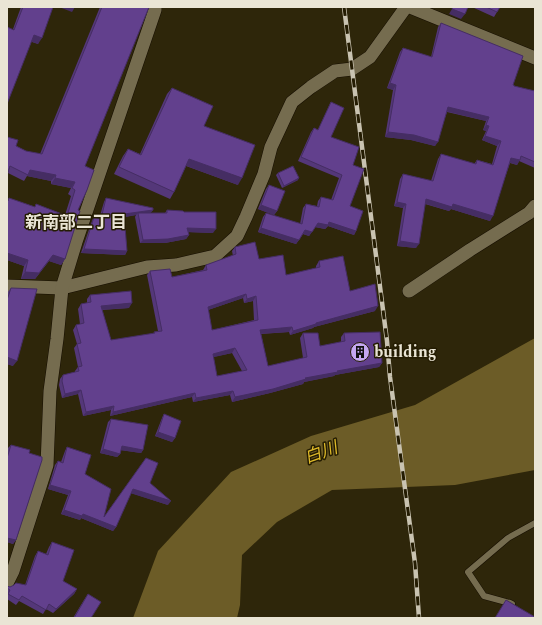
<svg xmlns="http://www.w3.org/2000/svg" width="542" height="625" font-family="Spectral,'Noto Sans JP',serif">
  <rect width="100%" height="100%" fill="#2e260a"/>
  <path fill="#6c5c27" d="M535,338V470L455,485L332,490L277,522L242,555L240,605L237,618H133L158,551L231,472L311,436L415,405Z"/>
  <g fill="none" stroke-linecap="round" stroke-linejoin="round">
    <g stroke="#160e00" stroke-width="7">
      <path id="service" d="M512,604L510,603L484,596L468,572L508,538L535,523"/>
    </g>
    <g stroke="#160e00" stroke-width="14">
      <g id="minor">
        <path d="M410,7L535,58"/>
        <path d="M7,286L62,288L147,267L176,265L215,256L237,236L246,217L264,174L271,147L292,102L311,87L335,71L352,69L370,57L406,7"/>
        <path d="M409,291L470,250L529,213L535,206"/>
        <path d="M7,583L13,571L47,465L50,391L57,339L62,288L76,242L155,10V7"/>
      </g>
    </g>
    <use href="#service" stroke="#756c4f" stroke-width="6"/>
    <use href="#minor" stroke="#756c4f" stroke-width="13"/>
    <g stroke="#c9c3b1" stroke-width="4.5">
      <path id="rail" d="M344,7L387,341L390,377L415,563L419,618"/>
    </g>
    <use href="#rail" stroke="#241c02" stroke-width="3" stroke-dasharray="9" stroke-linecap="butt"/>
  </g>
  <g fill="#543779" fill-rule="evenodd">
    <path d="M21,7H53L38,44L32,42L13,29Z"/>
    <path d="M100,7H149L85,166L78,210L65,259L61,265L49,261L35,279H21L24,266L7,260V201H8L9,198L35,207L36,204L65,215L71,196L68,194L71,188L51,184V181L27,176L24,181L8,173L16,146L26,151L40,154Z"/>
    <path d="M472,7H500L494,17Z"/>
    <path d="M441,23L513,85L514,86L535,91V168L519,161L517,165L510,163L490,221L451,209L449,211L425,204L416,248L397,246L403,208L394,206L400,179L403,174L431,181L438,159L441,154L474,164L477,160L492,164L497,146L482,140L486,131L483,130L486,121L447,112L435,146L411,140L385,137L393,90L387,88L400,52L403,48L431,57L438,27Z"/>
    <path d="M172,88L204,126L238,185L186,166L174,192L170,199L114,174L123,156L128,149L140,154L167,94Z"/>
    <path d="M331,102V137L353,165L350,206L356,231L354,235L328,226L325,229L315,227L309,236L303,234L296,244L258,232L263,217L266,213L300,224L303,208L306,204L317,206L318,201L321,197L331,200L339,178L298,161L311,132L314,128L318,130L329,106Z"/>
    <path d="M278,173L298,180L282,188L276,175Z"/>
    <path d="M269,185L277,211L274,215L258,209L266,189Z"/>
    <path d="M106,198L153,210L150,213H165L167,210L184,212L213,233L188,232L189,235L186,239L165,243H140L135,217L136,215L124,217L127,251L125,255L81,253L92,221L94,217L99,219L104,202Z"/>
    <path d="M235,247L259,259L286,275L316,268V266L319,261L350,291L375,311L314,327L313,328L290,335L289,332L261,334L268,366L303,358L300,338L303,333L320,346L341,342V337L344,333L382,363L379,367L335,375L334,376L304,382L303,384L270,393L232,402L230,395L193,402L192,397L110,416L111,410L83,416L78,394L62,398L59,385L60,379L63,375L75,372V371L78,367L74,348L77,344L73,330L76,325L80,324L78,309L81,304L87,303V299L90,295L129,308L102,310L111,340L153,334L154,332L158,331L147,275L150,271L172,277L203,270L206,265L233,256L232,251ZM243,298L244,303L253,301L254,320L212,330L208,310ZM232,353L242,371L217,376L213,357Z"/>
    <path d="M11,288L13,366L7,364V293Z"/>
    <path d="M164,414L175,438L172,442L155,436L162,418Z"/>
    <path d="M111,419L143,450L141,453L121,450L120,454L117,457L100,453L108,422Z"/>
    <path d="M11,445L29,453L16,540L13,544L7,542V453L8,448Z"/>
    <path d="M67,447L85,474L104,517L146,458L150,483L168,505L131,493L116,527L113,531L81,518L80,520L61,514L68,495L48,489L55,465L58,461L61,462L65,451Z"/>
    <path d="M52,542L63,581L77,589L74,594L53,613L46,609L43,614L19,601L16,605L7,599V586L10,587L25,585L35,556L38,551L46,554L49,547Z"/>
    <path d="M88,594L91,618H73L84,600Z"/>
  </g>
  <g fill="#452d63">
    <path d="M59,7H75L72,12Z"/>
    <path d="M452,9L465,14L461,19L449,14Z"/>
    <path d="M34,35L42,38L38,44L30,41Z"/>
    <path d="M390,83L396,85L393,90L387,88Z"/>
    <path d="M448,107L489,117L486,121L445,111Z"/>
    <path d="M486,125L489,126L486,131L483,130Z"/>
    <path d="M388,132L414,135L438,142L435,146L411,140L385,137Z"/>
    <path d="M485,136L501,141L497,146L482,140Z"/>
    <path d="M511,158L520,160L517,165L508,162Z"/>
    <path d="M189,159L242,178L238,185L184,165Z"/>
    <path d="M30,170L56,175L51,181L27,176Z"/>
    <path d="M55,178L75,182L71,188L51,184Z"/>
    <path d="M299,178L298,180L282,188L284,186Z"/>
    <path d="M426,199L453,204L493,216L490,221L451,209L449,211L423,203Z"/>
    <path d="M397,202L406,204L403,208L394,206Z"/>
    <path d="M261,205L277,211L274,215L258,209Z"/>
    <path d="M153,210L150,213H138L136,215L121,218L124,214Z"/>
    <path d="M329,222L356,231L354,235L328,226L325,229L315,227L318,223Z"/>
    <path d="M187,228L216,229L213,233L185,232Z"/>
    <path d="M261,228L299,240L296,244L258,232Z"/>
    <path d="M305,230L312,232L309,236L303,234Z"/>
    <path d="M189,235L186,239L165,243H140L143,240Z"/>
    <path d="M400,241L419,244L416,248L397,246Z"/>
    <path d="M84,249L127,251L125,255L81,253Z"/>
    <path d="M7,253L28,260L24,266L7,260Z"/>
    <path d="M53,255L65,259L61,265L49,261L35,279H21L25,272Z"/>
    <path d="M246,294L243,298L205,311L208,307Z"/>
    <path d="M256,296L253,301L244,303L247,299Z"/>
    <path d="M132,303L129,308L98,310L101,306Z"/>
    <path d="M378,306L375,311L314,327L313,328L290,335L293,331L316,323Z"/>
    <path d="M292,327L289,332L257,334L260,330Z"/>
    <path d="M235,348L232,353L210,358L213,354Z"/>
    <path d="M7,357L17,361L13,366L7,364Z"/>
    <path d="M382,363L379,367L335,375L334,376L304,382L303,384L270,393L232,402L235,397L305,378L337,371Z"/>
    <path d="M81,390L78,394L62,398L65,394Z"/>
    <path d="M233,391L230,395L193,402L196,398Z"/>
    <path d="M195,393L192,397L110,416L113,412Z"/>
    <path d="M114,406L111,410L83,416L86,412Z"/>
    <path d="M158,432L175,438L172,442L155,436Z"/>
    <path d="M122,446L143,450L141,453L119,450Z"/>
    <path d="M103,449L120,454L117,457L100,453Z"/>
    <path d="M50,485L71,491L68,495L48,489Z"/>
    <path d="M133,489L171,501L168,505L130,493Z"/>
    <path d="M64,510L83,514L116,527L113,531L81,518L80,520L61,514Z"/>
    <path d="M7,538L16,540L13,544L7,542Z"/>
    <path d="M77,589L74,594L53,613L56,609Z"/>
  </g>
  <g fill="#62408d" stroke="#452d63" fill-rule="evenodd">
    <path d="M23,7H53L42,38L34,35L7,104V27L14,30Z"/>
    <path d="M102,7H149L85,166L94,170L87,190L78,210L80,211L65,259L53,255L39,273L25,272L28,260L7,253V254V200L8,201L9,198L35,207L36,204L67,216L75,190L72,188L75,182L55,178L56,175L30,170L28,175L10,166L7,175V137L18,140L16,146L26,151L42,154Z"/>
    <path d="M453,7H468L465,14L452,9Z"/>
    <path d="M486,7H500L497,12Z"/>
    <path d="M441,23L523,56L513,85H514V86L535,91V162L521,156L520,160L511,158L493,216L453,204L452,207L426,199L419,244L400,241L406,204L397,202L403,174L433,181L441,154L476,164L477,160L493,165L501,141L485,136L489,126L486,125L489,117L448,107L438,142L414,135L388,132L396,85L390,83L403,48L432,57Z"/>
    <path d="M172,88L213,106L204,126L255,145L242,178L189,159L174,192L119,167L128,149L141,155Z"/>
    <path d="M331,102L344,108L331,137L359,147L353,165L364,169L350,206L363,211L356,231L329,222L328,225L318,223L312,232L305,230L299,240L261,228L266,213L302,224L306,204L319,207L321,197L333,200L342,175L301,157L314,128L318,130Z"/>
    <path d="M293,166L299,178L284,186L278,173Z"/>
    <path d="M269,185L285,191L277,211L261,205Z"/>
    <path d="M106,198L153,208V210L124,214L127,251L84,249L94,217L101,219Z"/>
    <path d="M167,210L183,211L184,212H216V229L187,228L189,235L168,239L143,240L138,213H167Z"/>
    <path d="M255,242L259,259L283,255L286,275L320,267L319,261L343,256L350,291L375,284L378,306L316,323V324L293,331L292,327L260,330L268,366L307,357L303,333H318L320,346L345,341L344,333L380,332L382,363L337,371L338,372L305,378L306,379L273,389L235,397L233,391L196,398L195,393L113,412L114,406L86,412L81,390L65,394L62,381L63,375L79,371L78,367L82,366L77,344L81,343L76,325L84,323L81,304L91,302L90,295L131,291L132,303L101,306L111,340L155,333L154,332L162,331L150,271L170,269L172,277L207,270L206,265L236,254L235,247ZM246,294L247,299L256,296L258,320L212,330L208,307ZM235,348L247,370L217,376L213,354Z"/>
    <path d="M11,288L37,289L17,361L7,357V300Z"/>
    <path d="M164,414L181,421L175,438L158,432Z"/>
    <path d="M111,419L148,425L143,450L122,446L120,454L103,449Z"/>
    <path d="M11,445L30,450L29,453L42,457V460L16,540L7,538V458Z"/>
    <path d="M67,447L91,455L85,474L111,489L104,517L146,458L158,463L150,483L171,501L133,489L116,527L83,514L82,516L64,510L71,491L50,485L58,461L63,463Z"/>
    <path d="M52,542L74,550L63,581L77,589L56,609L49,604L46,610L22,596L19,600L8,594L10,590L7,588V586L10,587L14,585L16,583L26,585L38,551L48,555Z"/>
    <path d="M88,594L101,602L91,618H74Z"/>
    <path d="M506,600L535,617V618H495Z"/>
  </g>
  <defs>
    <g id="building-disc" transform="scale(1)"><circle r="9.5" fill="#c4a7f1" stroke="#241c02"/><path d="M-4-6H4V6H1V3H-1V6H-4ZM-2.5-4.3h1.7v1.8h-1.7ZM.8-4.3h1.7v1.8H.8ZM-2.5-1h1.7V.8h-1.7ZM.8-1h1.7V.8H.8Z" fill="#111"/></g>
  </defs>
  <g fill-rule="evenodd">
    <use href="#building-disc" x="360" y="352"/>
  </g>
  <g text-anchor="middle" dominant-baseline="central" stroke-width="3" stroke-linejoin="round" paint-order="stroke">
    <g font-size="16" font-weight="bold" fill="#eae5d5" stroke="#241c02" text-anchor="start">
      <text x="374" y="352">building</text>
    </g>
    <g font-size="17" font-weight="bold" fill="#eae5d5" stroke="#241c02">
      <text x="76" y="223">新南部二丁目</text>
    </g>
    <g font-size="17" font-style="italic" fill="#e0bb29" stroke="#241c02">
      <text transform="translate(321 453) rotate(-20)">白川</text>
    </g>
  </g>
  <rect width="542" height="625" fill="none" stroke="#eae5d5" stroke-width="16"/>
</svg>
